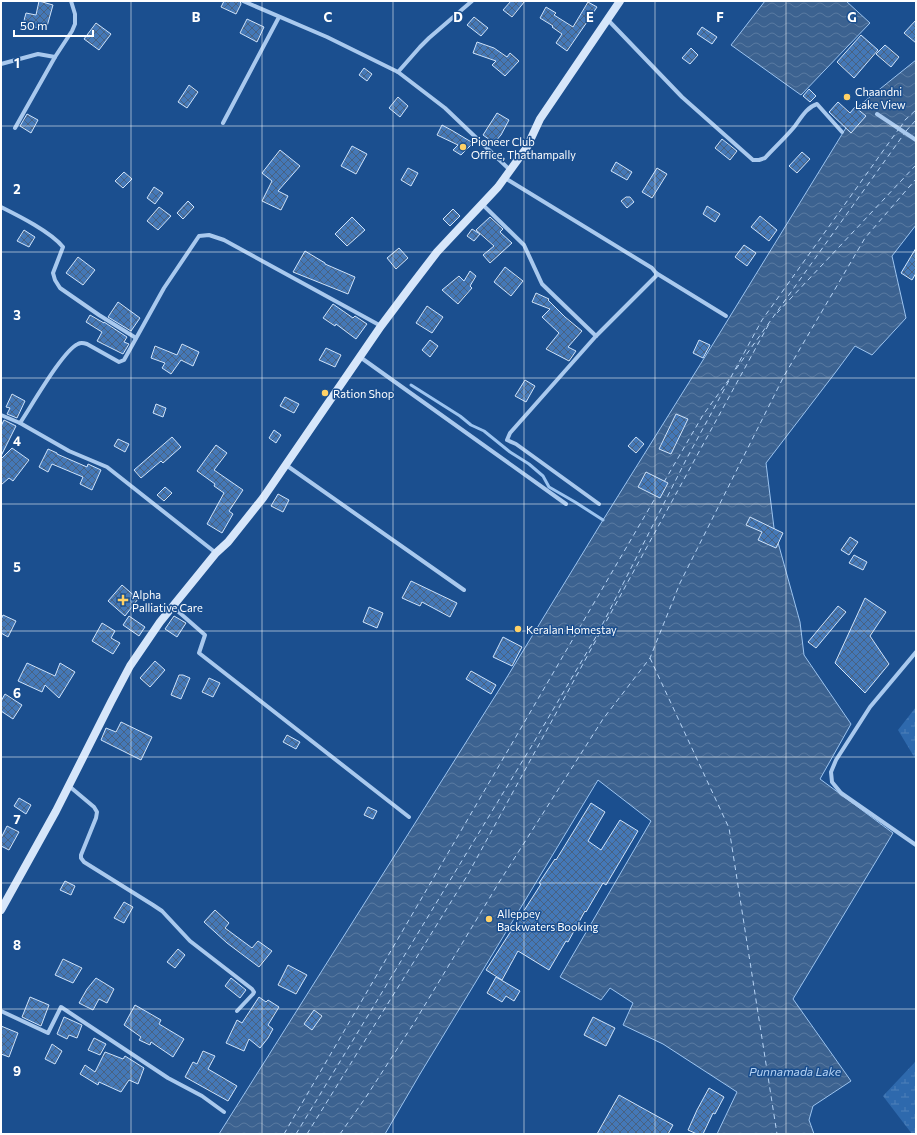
<svg xmlns="http://www.w3.org/2000/svg" width="917" height="1135" font-family="Commissioner,sans-serif">
  <defs>
    <pattern id="wetland-marsh" width="20" height="14" patternUnits="userSpaceOnUse"><rect width="20" height="14" fill="#2e69ad"/><path d="M1 5h8M5 5V1M11 12h8M15 12V8" fill="none" stroke="#4d80b9"/></pattern>
    <pattern id="water-waves" width="16" height="10" patternUnits="userSpaceOnUse"><rect width="16" height="10" fill="#3c6290"/><path d="M0 5q4-4 8 0t8 0" fill="none" stroke="#597aa1"/></pattern>
    <pattern id="building-cross-hatch" width="8" height="8" patternUnits="userSpaceOnUse"><rect width="8" height="8" fill="#4478b7"/><path d="M0 0l8 8M0 8l8-8" fill="none" stroke="#486282"/></pattern>
  </defs>
  <rect width="100%" height="100%" fill="#1b4f8f"/>
  <g fill="url(#wetland-marsh)">
    <path d="M916,707V760L898,730Z"/>
    <path d="M916,1061V1134H912L883,1096Z"/>
  </g>
  <g fill="url(#water-waves)" stroke="#9cc4f0">
    <path d="M765,1H846L870,23L801,95L731,45Z"/>
    <path d="M916,60V225L892,256L906,318L872,355L855,346L835,373L766,463L774,528L800,622L804,655L851,724L820,779L893,833L793,999L851,1081L813,1106L809,1120L814,1134H717L737,1092L663,1044L623,1025L633,1003L610,988L601,1000L560,977L651,821L598,780L420,1074L385,1134H219L504,682L603,520L713,344L860,105Z"/>
  </g>
  <g fill="none" stroke-linecap="round" stroke-linejoin="round">
    <path stroke="#9cc4f0" stroke-width="3" d="M411,385L460,416L471,425L484,431L510,452L529,464L543,476L549,487L575,502L603,520"/>
    <g stroke="#b5d3f5" stroke-width="1" stroke-dasharray="5 4" stroke-linecap="butt">
      <path d="M900,128L905,120L916,110"/>
      <path d="M906,131L916,120"/>
      <path d="M777,313L916,165"/>
      <path d="M736,369L904,134"/>
      <path d="M664,482L703,415L730,378"/>
      <path d="M650,658L729,828L777,1134"/>
      <path d="M284,1134L657,495"/>
      <path d="M296,1134L534,742L597,635L688,456L762,320L898,130"/>
      <path d="M307,1134L467,876L770,322"/>
      <path d="M340,1134L366,1097L414,1023L498,884L603,719L650,658L680,583L784,376L865,238L916,179"/>
    </g>
  </g>
  <g fill="url(#building-cross-hatch)" stroke="#cfe3fa">
    <path d="M39,1L53,5L46,30L23,24L26,13L36,15Z"/>
    <path d="M224,1H240L241,4L236,14L221,7Z"/>
    <path d="M511,1H525L512,17L503,10Z"/>
    <path d="M588,2L597,7L587,22L567,51L556,43L562,34L552,27L553,26L540,18L546,7L556,13L554,15L573,27Z"/>
    <path d="M474,17L488,28L481,36L467,25Z"/>
    <path d="M247,19L264,27L257,42L240,33Z"/>
    <path d="M916,20V43L904,33Z"/>
    <path d="M96,23L111,34L99,50L84,39Z"/>
    <path d="M702,27L717,37L712,44L697,34Z"/>
    <path d="M861,35L878,50L854,78L837,62Z"/>
    <path d="M477,42L494,48L507,57L510,53L519,61L505,76L492,65L496,61L473,53Z"/>
    <path d="M885,45L899,57L891,67L876,54Z"/>
    <path d="M691,48L698,55L690,64L682,58Z"/>
    <path d="M364,68L372,74L367,81L359,75Z"/>
    <path d="M189,85L198,92L187,108L178,102Z"/>
    <path d="M809,89L816,96L810,102L803,96Z"/>
    <path d="M398,97L408,106L400,117L389,108Z"/>
    <path d="M838,102L850,113L855,107L866,116L851,133L829,112Z"/>
    <path d="M497,113L509,120L501,135L494,143L483,135Z"/>
    <path d="M27,114L38,120L31,133L20,126Z"/>
    <path d="M442,125L453,131L473,143L461,155L453,150L458,145L437,135Z"/>
    <path d="M722,139L737,151L730,160L715,148Z"/>
    <path d="M352,146L367,154L356,174L341,166Z"/>
    <path d="M280,150L300,166L278,191L288,196L281,210L262,201L272,181L262,173Z"/>
    <path d="M802,152L810,159L797,173L789,166Z"/>
    <path d="M616,162L632,172L627,180L611,171Z"/>
    <path d="M408,168L418,173L411,186L401,180Z"/>
    <path d="M657,168L667,174L652,198L642,192Z"/>
    <path d="M124,172L132,179L123,188L115,181Z"/>
    <path d="M154,187L163,193L155,204L147,198Z"/>
    <path d="M626,197H630L634,202L627,208L621,201Z"/>
    <path d="M188,201L194,207L183,219L177,213Z"/>
    <path d="M707,206L720,214L715,222L703,214Z"/>
    <path d="M159,207L171,216L158,230L147,221Z"/>
    <path d="M453,209L460,216L450,226L443,219Z"/>
    <path d="M760,216L777,230L769,241L751,227Z"/>
    <path d="M352,217L365,230L347,246L335,234Z"/>
    <path d="M490,217L503,229L500,232L512,243L490,263L483,255L494,246L476,230Z"/>
    <path d="M472,229L480,234L474,241L467,236Z"/>
    <path d="M24,230L35,237L29,247L17,241Z"/>
    <path d="M744,245L756,253L747,266L735,257Z"/>
    <path d="M399,248L408,258L396,269L387,258Z"/>
    <path d="M916,248V273L912,280L901,273Z"/>
    <path d="M305,251L325,263V264L355,277L348,294L293,272Z"/>
    <path d="M78,257L95,270L83,285L66,273Z"/>
    <path d="M505,267L523,281L511,296L494,282Z"/>
    <path d="M470,271L476,276L470,286L472,288L458,304L442,290L459,276L464,281Z"/>
    <path d="M536,293L549,299L548,300L565,317L582,331L568,347L576,351L569,361L546,349L559,333L542,317L550,309L532,302Z"/>
    <path d="M118,302L140,318L131,331L108,317Z"/>
    <path d="M333,304L353,318L355,316L367,324L356,339L336,324L335,326L323,318Z"/>
    <path d="M427,306L443,317L432,333L416,323Z"/>
    <path d="M90,315L104,323V322L127,337L124,342L129,344L123,354L97,341L102,332L86,322Z"/>
    <path d="M430,340L438,346L430,357L422,350Z"/>
    <path d="M699,340L710,345L703,358L693,353Z"/>
    <path d="M182,344L199,352L193,366L181,360L171,374L162,368L165,363L151,358L155,346L177,355Z"/>
    <path d="M326,348L341,355L335,367L319,360Z"/>
    <path d="M525,380L535,386L526,402L515,396Z"/>
    <path d="M12,394L25,401L17,418L7,414L10,408L6,407Z"/>
    <path d="M285,397L299,404L294,413L280,406Z"/>
    <path d="M156,404L166,408L163,417L153,413Z"/>
    <path d="M676,414L688,419L671,454L659,449Z"/>
    <path d="M4,420L16,426L1,456V426Z"/>
    <path d="M274,430L281,435L276,443L269,438Z"/>
    <path d="M172,437L181,447L163,463L161,461L141,478L134,470Z"/>
    <path d="M636,437L644,444L636,453L628,446Z"/>
    <path d="M118,439L129,444L125,452L114,446Z"/>
    <path d="M216,445L227,453L214,470L243,490L229,511L233,514L222,533L207,524L224,493L214,486L215,484L197,471Z"/>
    <path d="M12,448L29,460L13,481L9,478L1,485V459Z"/>
    <path d="M48,449L57,453V454L87,467L88,464L101,470L92,490L80,484L83,477L52,464L48,472L39,467Z"/>
    <path d="M646,472L668,483L660,498L638,487Z"/>
    <path d="M165,487L172,493L164,501L157,495Z"/>
    <path d="M278,494L289,500L283,512L271,506Z"/>
    <path d="M750,517L783,533L776,548L758,540L762,532L746,525Z"/>
    <path d="M850,537L858,542L849,555L841,550Z"/>
    <path d="M854,555L867,562L863,570L849,563Z"/>
    <path d="M411,581L457,603L450,617L422,602L420,606L402,598Z"/>
    <path d="M122,585L138,599L125,616L108,601Z"/>
    <path d="M865,598L886,612L870,636L889,664L865,693L835,663Z"/>
    <path d="M838,606L846,612L816,648L808,642Z"/>
    <path d="M369,607L383,613L377,628L363,622Z"/>
    <path d="M3,615L16,621L8,637L1,633V619Z"/>
    <path d="M129,616L145,627L139,636L123,625Z"/>
    <path d="M174,616L186,623L177,637L165,629Z"/>
    <path d="M102,623L115,631L111,638L120,643L113,654L92,641Z"/>
    <path d="M503,637L522,647L512,666L493,657Z"/>
    <path d="M155,661L165,670L150,687L140,678Z"/>
    <path d="M27,663L55,676L60,663L75,672L59,698L45,685L42,692L18,681Z"/>
    <path d="M471,671L496,685L491,694L466,679Z"/>
    <path d="M179,675H183L190,678L181,699L171,695Z"/>
    <path d="M209,678L220,683L213,697L202,692Z"/>
    <path d="M5,694L22,705L13,719L1,711V701Z"/>
    <path d="M121,722L152,737L141,760L101,740L106,728L116,732Z"/>
    <path d="M287,735L300,742L296,749L283,742Z"/>
    <path d="M19,798L31,805L26,814L14,806Z"/>
    <path d="M591,803L605,812L588,841L601,850L620,820L638,831L606,885L603,883L586,912L585,911L568,942L566,941L549,970L518,951L502,980L486,970L541,884L539,883L555,859L556,860Z"/>
    <path d="M368,807L377,811L373,819L364,815Z"/>
    <path d="M7,826L19,832L9,850L1,846V838Z"/>
    <path d="M65,881L75,886L71,895L60,890Z"/>
    <path d="M124,902L133,907L124,923L114,918Z"/>
    <path d="M215,910L229,923L225,928L252,948L258,941L272,951L259,967L227,943L204,922Z"/>
    <path d="M178,949L185,955L175,968L167,962Z"/>
    <path d="M63,959L82,968L73,983L55,975Z"/>
    <path d="M288,965L307,975L296,994L278,985Z"/>
    <path d="M496,977L520,991L514,1001L506,996L502,1002L487,993Z"/>
    <path d="M96,978L114,989L107,1003L99,999L93,1010L79,1003L87,989Z"/>
    <path d="M231,978L246,990L240,998L225,986Z"/>
    <path d="M30,997L49,1005L41,1026L22,1017Z"/>
    <path d="M259,997L266,1002L268,1000L279,1007L268,1025L273,1029L268,1038L260,1048L249,1039L244,1051L226,1043L237,1020L242,1023Z"/>
    <path d="M135,1005L161,1020L159,1024L184,1039L173,1057L151,1042L150,1045L139,1040L141,1037L124,1025Z"/>
    <path d="M314,1010L322,1016L312,1030L304,1024Z"/>
    <path d="M64,1017L82,1025L77,1038L69,1035L67,1039L57,1034Z"/>
    <path d="M593,1017L615,1028L606,1046L584,1035Z"/>
    <path d="M1,1026L18,1033L9,1057L1,1054Z"/>
    <path d="M94,1038L106,1044L100,1055L88,1050Z"/>
    <path d="M52,1044L62,1051L55,1064L45,1059Z"/>
    <path d="M203,1051L215,1056L208,1069L237,1086L228,1101L185,1077L193,1062L197,1064Z"/>
    <path d="M105,1052L123,1059L125,1056L144,1068L138,1084L129,1080L121,1092L99,1082L98,1085L80,1074L85,1065L95,1072Z"/>
    <path d="M709,1088L724,1097L715,1114L713,1113L703,1134H697L688,1130L697,1110Z"/>
    <path d="M619,1095L673,1125L668,1134H597Z"/>
  </g>
  <g fill="none" stroke-linecap="round" stroke-linejoin="round">
    <g stroke="#a9c9ee" stroke-width="4">
      <path d="M243,1L327,37L398,72L445,108L510,170"/>
      <path d="M608,20L682,97L753,160H759L765,158C775,147 786,137 795,126C801,118 807,107 817,104L842,132"/>
      <path d="M1,64L38,54L55,57"/>
      <path d="M398,72L420,47L429,38L472,1"/>
      <path d="M877,114L916,140"/>
      <path d="M223,123L279,17"/>
      <path d="M15,128L55,57L72,31L75,24V14L71,1"/>
      <path d="M505,178L652,268L656,273V276L596,336L510,433L507,440L516,444L599,504"/>
      <path d="M482,204L524,245L542,284L596,336"/>
      <path d="M1,207C19,216 51,232 63,247L53,273L55,280L60,288L99,315L136,338"/>
      <path d="M656,273L726,316"/>
      <path d="M360,357L566,504"/>
      <path d="M1,415L20,423L69,451L107,467L216,553"/>
      <path d="M20,423C31,407 63,350 78,344C81,342 84,343 87,344L119,362L124,360L164,288L199,236L209,235L224,240L381,326"/>
      <path d="M286,465L464,590"/>
      <path d="M173,607L205,635L199,653L409,817"/>
      <path d="M916,652L870,707L836,760L831,772L832,782L841,793L916,845"/>
      <path d="M69,786L94,807L97,812L96,818L81,855V858L84,862L153,905L162,911L190,941L252,989L254,992L253,994L237,1011"/>
      <path d="M1,1011L48,1033L61,1007L168,1078L202,1096L224,1112"/>
    </g>
    <path stroke="#d6e6fa" stroke-width="8" d="M1,910L56,811L111,702L130,666L160,622L216,553L228,542L263,498L381,326L411,286L437,252L498,187L527,147L540,119L620,1"/>
  </g>
  <path fill="none" stroke="#fff" stroke-width="1" stroke-opacity="0.55" d="M131,1V1134M262,1V1134M393,1V1134M524,1V1134M655,1V1134M786,1V1134M1,126H916M1,252H916M1,378H916M1,504H916M1,631H916M1,757H916M1,883H916M1,1009H916"/>
  <g fill="#ffd166" stroke="#1b4f8f" stroke-width="1.5">
    <circle cx="847" cy="97" r="4"/>
    <circle cx="463" cy="147" r="4"/>
    <circle cx="325" cy="393" r="4"/>
    <path d="M121 594h4v4h4v4h-4v4h-4v-4h-4v-4h4z"/>
    <circle cx="518" cy="629" r="4"/>
    <circle cx="489" cy="919" r="4"/>
  </g>
  <g text-anchor="middle" dominant-baseline="central" stroke-width="3" stroke-linejoin="round" paint-order="stroke">
    <g font-size="11" fill="#fff" stroke="#1b4f8f" text-anchor="start">
      <text x="855" y="91">Chaandni<tspan x="855" dy="13">Lake View</tspan></text>
      <text x="471" y="141">Pioneer Club<tspan x="471" dy="13">Office, Thathampally</tspan></text>
      <text x="333" y="393">Ration Shop</text>
      <text x="132" y="594">Alpha<tspan x="132" dy="13">Palliative Care</tspan></text>
      <text x="526" y="629">Keralan Homestay</text>
      <text x="497" y="913">Alleppey<tspan x="497" dy="13">Backwaters Booking</tspan></text>
    </g>
    <g font-size="12" font-style="italic" fill="#b5d3f5" stroke="#1b4f8f">
      <text x="795" y="1071">Punnamada Lake</text>
    </g>
  </g>
  <g font-size="13" text-anchor="middle" font-weight="bold" fill="#fff" stroke="#1b4f8f" stroke-width="3" stroke-linejoin="round" paint-order="stroke">
    <text x="196" y="22">B</text>
    <text x="328" y="22">C</text>
    <text x="458" y="22">D</text>
    <text x="590" y="22">E</text>
    <text x="720" y="22">F</text>
    <text x="852" y="22">G</text>
    <text x="17" y="68">1</text>
    <text x="17" y="194">2</text>
    <text x="17" y="320">3</text>
    <text x="17" y="446">4</text>
    <text x="17" y="572">5</text>
    <text x="17" y="698">6</text>
    <text x="17" y="824">7</text>
    <text x="17" y="950">8</text>
    <text x="17" y="1076">9</text>
  </g>
  <rect width="917" height="1135" fill="none" stroke="#ffffff" stroke-width="4"/>
  <path d="M14 30v6h79v-6" fill="none" stroke="#ffffff" stroke-width="2"/>
  <text x="20" y="30" font-size="12" fill="#ffffff" stroke="#1b4f8f" stroke-width="3" paint-order="stroke">50 m</text>
</svg>
